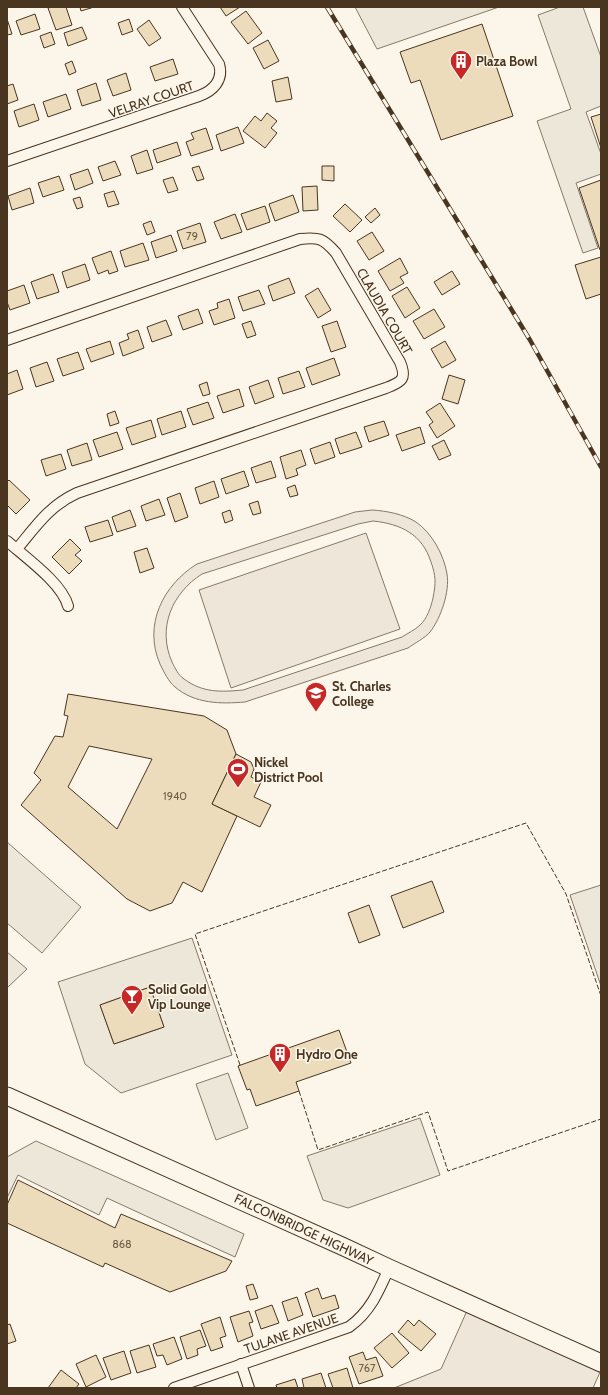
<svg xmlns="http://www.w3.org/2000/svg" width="608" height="1395" font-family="Cabin,sans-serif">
  <rect width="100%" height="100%" fill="#fbf6e9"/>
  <g fill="#ede6d9" stroke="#887966" fill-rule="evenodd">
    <path d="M372,510C387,511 403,514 416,522C432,533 444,555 447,574C450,591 441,618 430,632C425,638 415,643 408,648L245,702C221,704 195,704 175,687C168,681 164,672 160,664C143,625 163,585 197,564L355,512ZM373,521C401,524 422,534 431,562C436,576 436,583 433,598C431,607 427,619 420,625C415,630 408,633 402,637L243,690C221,692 203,693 184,679C178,675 175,668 172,662C157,628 172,593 202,574L358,524Z"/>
    <path d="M366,533L400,629L231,688L199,590Z"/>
    <path d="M470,1304L601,1370L593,1388H394L441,1369Z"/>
  </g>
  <g fill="#ede7d9" stroke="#887966" fill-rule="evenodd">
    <path d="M355,7H499L377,49Z"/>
    <path d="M560,7H583L601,57V106L586,112L601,154V174L576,183L598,248L583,253L537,121L571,109L538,15Z"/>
    <path d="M7,842L81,907L42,953L7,923Z"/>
    <path d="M601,885V986L570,895Z"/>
    <path d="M192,938L232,1055L121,1093L85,1064L58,982ZM150,987L164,1027L114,1044L100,1005Z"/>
    <path d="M7,952L27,969L7,988Z"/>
    <path d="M228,1073L248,1128L216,1140L196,1084Z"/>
    <path d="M420,1118L440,1175L348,1208L323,1200L307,1156Z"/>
    <path d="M36,1141L244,1234L235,1257L107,1198L99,1215L18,1175L7,1198V1157Z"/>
  </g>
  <g fill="#ecdcbc" stroke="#4a3520" fill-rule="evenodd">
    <path d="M52,7H66L72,25L56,30L48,8Z"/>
    <path d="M80,7H94L81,11Z"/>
    <path d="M220,7H240L226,16Z"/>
    <path d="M246,11L262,33L248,44L231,22Z"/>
    <path d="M35,14L40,29L21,35L16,21Z"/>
    <path d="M7,19L12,34L7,35Z"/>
    <path d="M129,19L133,31L122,35L118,23Z"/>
    <path d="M149,20L161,38L149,46L137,29Z"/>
    <path d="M482,24L513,116L441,140L420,80L411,83L400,52Z"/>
    <path d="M82,27L87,39L68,46L64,33Z"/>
    <path d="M51,32L55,44L44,48L40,36Z"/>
    <path d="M268,40L279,61L264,69L253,48Z"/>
    <path d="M173,59L178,74L155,81L150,67Z"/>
    <path d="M72,61L76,72L69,75L65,64Z"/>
    <path d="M126,73L131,90L113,96L107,80Z"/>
    <path d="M288,77L292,99L276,102L272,81Z"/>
    <path d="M96,83L101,100L82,106L77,90Z"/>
    <path d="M13,84L18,100L7,104V86Z"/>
    <path d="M66,94L71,109L48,117L43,102Z"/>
    <path d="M34,104L39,120L19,127L14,111Z"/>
    <path d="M267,113L277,121L271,128L277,133L265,148L243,131L255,116L261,121Z"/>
    <path d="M601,114V148L591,117Z"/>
    <path d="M238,127L244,143L221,151L216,135Z"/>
    <path d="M206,128L213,149L191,156L186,142L194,139L191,133Z"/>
    <path d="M177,142L181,155L157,163L153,150Z"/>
    <path d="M147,150L153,169L137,174L131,156Z"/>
    <path d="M115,161L121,175L103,181L98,167Z"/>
    <path d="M199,166L204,179L197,181L192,168Z"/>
    <path d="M322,166H334V181L322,180Z"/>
    <path d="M88,169L93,183L75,190L70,175Z"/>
    <path d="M59,176L64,190L43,197L38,183Z"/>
    <path d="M173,177L178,190L168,193L163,180Z"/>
    <path d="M601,180V250H600L579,188Z"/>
    <path d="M317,186L318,210L303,211L302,187Z"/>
    <path d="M30,188L34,203L12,210L8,196Z"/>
    <path d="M114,191L119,204L108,207L104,194Z"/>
    <path d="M293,195L299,212L275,221L269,204Z"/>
    <path d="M80,197L83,207L77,209L73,199Z"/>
    <path d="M345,204L362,220L350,232L333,216Z"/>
    <path d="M265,206L270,222L247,230L241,214Z"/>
    <path d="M375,208L380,215L371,223L365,217Z"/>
    <path d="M235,214L242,232L221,239L214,222Z"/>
    <path d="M151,221L155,232L147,235L143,224Z"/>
    <path d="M200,223L206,242L183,249L177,231Z"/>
    <path d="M372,232L384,251L369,260L357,241Z"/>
    <path d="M171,235L177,251L156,258L151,242Z"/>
    <path d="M143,243L149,260L125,267L120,251Z"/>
    <path d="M111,251L118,271L109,274L108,270L98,274L92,258Z"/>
    <path d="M601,257V294L586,299L575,265Z"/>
    <path d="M400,258L408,273L400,277L404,283L390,291L378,271Z"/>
    <path d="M85,264L90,280L67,288L62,272Z"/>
    <path d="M452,271L460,284L442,295L434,282Z"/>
    <path d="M53,274L59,292L37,299L31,282Z"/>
    <path d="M289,278L295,293L273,301L268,286Z"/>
    <path d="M24,285L30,303L10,310L7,302V291Z"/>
    <path d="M407,287L420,308L405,318L392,296Z"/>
    <path d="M318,288L331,310L318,318L305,296Z"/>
    <path d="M259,290L265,304L243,311L238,297Z"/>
    <path d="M229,299L235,318L214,325L209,311L218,308L217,303Z"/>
    <path d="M198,309L203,323L183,330L178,316Z"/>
    <path d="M434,309L445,327L424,339L413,321Z"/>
    <path d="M166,320L172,335L152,342L147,327Z"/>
    <path d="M251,321L256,335L247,338L242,324Z"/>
    <path d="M337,321L346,347L331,352L322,326Z"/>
    <path d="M138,330L144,348L123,356L119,343L129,339L127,334Z"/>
    <path d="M110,341L114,354L91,362L86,349Z"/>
    <path d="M445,341L456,360L442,368L431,349Z"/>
    <path d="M78,352L84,369L63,376L57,359Z"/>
    <path d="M334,358L340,375L312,385L306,368Z"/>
    <path d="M47,362L54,381L36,387L30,368Z"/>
    <path d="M17,370L23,389L7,395V374Z"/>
    <path d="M299,371L305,387L283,394L278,378Z"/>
    <path d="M449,375L465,380L458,404L442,399Z"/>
    <path d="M268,380L274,397L255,404L249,387Z"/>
    <path d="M207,382L210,394L203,396L199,385Z"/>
    <path d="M239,389L244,406L223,413L217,396Z"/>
    <path d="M208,402L214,418L193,425L187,409Z"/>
    <path d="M440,403L455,426L437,438L429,425L433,422L426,412Z"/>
    <path d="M115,411L119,423L110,426L107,414Z"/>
    <path d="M181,411L186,427L162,435L157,419Z"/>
    <path d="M151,420L156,437L132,445L126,428Z"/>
    <path d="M384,421L389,435L369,442L364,427Z"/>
    <path d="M420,427L425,443L402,451L396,435Z"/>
    <path d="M117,432L123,449L99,457L93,440Z"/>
    <path d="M356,432L362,447L340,454L335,439Z"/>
    <path d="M444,440L451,455L439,460L432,446Z"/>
    <path d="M330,442L335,457L315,464L310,449Z"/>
    <path d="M87,443L92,460L72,466L67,450Z"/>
    <path d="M301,450L306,465L296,469L298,475L286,479L280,457Z"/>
    <path d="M61,454L66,469L46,476L41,460Z"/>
    <path d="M271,461L276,477L256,483L251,468Z"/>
    <path d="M244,471L249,486L226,494L221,479Z"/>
    <path d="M9,480L30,500L16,514L7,505V482Z"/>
    <path d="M214,481L219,497L200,504L195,488Z"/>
    <path d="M295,485L298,495L290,497L287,488Z"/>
    <path d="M180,493L188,517L175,522L167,498Z"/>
    <path d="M159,499L165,515L146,521L141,506Z"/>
    <path d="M258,501L261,513L253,515L249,504Z"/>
    <path d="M130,510L136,526L117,532L112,517Z"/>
    <path d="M230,510L233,520L225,523L222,513Z"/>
    <path d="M108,520L113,535L90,542L85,527Z"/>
    <path d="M70,539L81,550L75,555L82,561L69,574L52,557Z"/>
    <path d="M147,548L154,568L140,573L134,552Z"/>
    <path d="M68,694L204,716L227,730L236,754L212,804L237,816L202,892L183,882L172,903L150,911L127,899L21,805L41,780L34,773L55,736L63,737L68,716L64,715ZM89,746L152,759L117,829L68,787Z"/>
    <path d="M236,754L251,762L254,769L251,777L261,782L254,797L271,805L260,827L212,804Z"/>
    <path d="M432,881L444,912L403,928L391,896Z"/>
    <path d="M369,905L380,935L359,943L348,913Z"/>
    <path d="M150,987L164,1027L114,1044L100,1005Z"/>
    <path d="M339,1030L351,1063L296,1082L299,1091L256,1106L250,1089L247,1090L238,1066Z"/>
    <path d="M18,1180L115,1228L121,1214L232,1261L226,1271L170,1292L105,1263L103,1267L7,1223V1205Z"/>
    <path d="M253,1284L258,1298L250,1300L246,1286Z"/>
    <path d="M318,1288L322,1299L335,1295L339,1308L313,1317L305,1293Z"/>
    <path d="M297,1297L303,1315L288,1321L282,1302Z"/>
    <path d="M272,1305L279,1323L261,1329L255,1311Z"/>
    <path d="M249,1311L253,1322L249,1323L253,1336L238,1342L230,1317Z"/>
    <path d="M220,1317L226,1336L220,1338L223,1347L211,1351L201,1324Z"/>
    <path d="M408,1320L414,1326L419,1320L436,1334L421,1351L398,1332Z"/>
    <path d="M10,1324L16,1341L7,1344V1325Z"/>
    <path d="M200,1330L206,1346L197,1349L198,1355L187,1359L180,1337Z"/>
    <path d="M392,1333L409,1353L392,1368L374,1348Z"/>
    <path d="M174,1337L182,1359L167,1365L163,1355L157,1356L153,1344Z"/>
    <path d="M149,1345L156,1367L137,1373L130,1351Z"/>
    <path d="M124,1351L131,1373L111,1380L103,1358Z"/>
    <path d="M363,1352L366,1360L376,1357L383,1376L359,1384L349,1357Z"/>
    <path d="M96,1355L106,1377L86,1387L76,1364Z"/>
    <path d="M347,1368L353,1388H333L328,1374Z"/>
    <path d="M61,1370L79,1384L76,1388H48Z"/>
    <path d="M321,1373L326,1388H304L302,1379Z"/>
    <path d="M295,1379L298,1388H277L276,1385Z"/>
  </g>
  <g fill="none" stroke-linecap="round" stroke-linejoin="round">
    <g stroke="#4a3520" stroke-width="12">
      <g id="street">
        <path d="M7,161L199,96C213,91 224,80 219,64L182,7"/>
        <path d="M7,340L300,239C319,237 323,238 336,253L400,362C407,379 402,382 386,388L77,493C49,506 36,526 17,549"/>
        <path d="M7,541C25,557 62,583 68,606"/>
        <path d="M241,1364L249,1388"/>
        <path d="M174,1388L349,1327C370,1312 379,1291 389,1268"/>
      </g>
    </g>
    <g stroke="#4a3520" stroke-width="19">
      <path id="primary" d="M7,1096L344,1247L389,1268L601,1363"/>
    </g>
    <use href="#street" stroke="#fbf6e9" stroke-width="10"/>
    <use href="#primary" stroke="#fbf6e9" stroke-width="17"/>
    <g stroke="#4a3520" stroke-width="4.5">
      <path id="rail" d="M327,7L530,340L601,467"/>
    </g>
    <use href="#rail" stroke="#fbf6e9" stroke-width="3" stroke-dasharray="9" stroke-linecap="butt"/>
    <g stroke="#4a3520" stroke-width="1" stroke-dasharray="5 2" stroke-linecap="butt">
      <path d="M240,1065L195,934L526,823L566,894L601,996"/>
      <path d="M299,1091L318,1150L428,1112L448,1171L601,1119"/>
    </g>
  </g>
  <defs>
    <g id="building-pin" transform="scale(1.15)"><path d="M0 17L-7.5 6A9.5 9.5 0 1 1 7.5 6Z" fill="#c62828" stroke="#fbf6e9"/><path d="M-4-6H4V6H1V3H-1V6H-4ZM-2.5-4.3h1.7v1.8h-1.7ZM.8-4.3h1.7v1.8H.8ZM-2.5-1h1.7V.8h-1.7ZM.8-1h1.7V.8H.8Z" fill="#fff"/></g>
    <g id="school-pin" transform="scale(1.15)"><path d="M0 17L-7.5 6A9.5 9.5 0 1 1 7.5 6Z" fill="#c62828" stroke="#fbf6e9"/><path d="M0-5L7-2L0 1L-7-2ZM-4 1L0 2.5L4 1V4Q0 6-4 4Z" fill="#fff"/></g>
    <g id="stadium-pin" transform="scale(1.15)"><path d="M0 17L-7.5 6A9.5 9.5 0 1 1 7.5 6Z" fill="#c62828" stroke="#fbf6e9"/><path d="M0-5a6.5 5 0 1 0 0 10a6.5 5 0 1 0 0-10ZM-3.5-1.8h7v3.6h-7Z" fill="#fff"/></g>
    <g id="bar-pin" transform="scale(1.15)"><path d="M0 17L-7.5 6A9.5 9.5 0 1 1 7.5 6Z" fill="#c62828" stroke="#fbf6e9"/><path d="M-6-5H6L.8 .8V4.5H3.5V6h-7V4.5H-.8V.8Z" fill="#fff"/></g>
  </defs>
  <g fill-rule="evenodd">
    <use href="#building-pin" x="461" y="61"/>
    <use href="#school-pin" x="316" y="693"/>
    <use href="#stadium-pin" x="238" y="769"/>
    <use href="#bar-pin" x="132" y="996"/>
    <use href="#building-pin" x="280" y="1054"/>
  </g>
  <g text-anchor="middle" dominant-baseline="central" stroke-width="3" stroke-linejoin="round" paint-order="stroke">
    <g font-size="11" fill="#725f47">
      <text x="192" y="236">79</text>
      <text x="175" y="796">1940</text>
      <text x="122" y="1244">868</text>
      <text x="367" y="1368">767</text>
    </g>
    <g font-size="13" font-weight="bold" fill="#4a3520" stroke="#fbf6e9" text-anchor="start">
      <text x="476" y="61">Plaza Bowl</text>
      <text x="332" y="686">St. Charles<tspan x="332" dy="15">College</tspan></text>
      <text x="254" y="762">Nickel<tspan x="254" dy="15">District Pool</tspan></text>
      <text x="148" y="989">Solid Gold<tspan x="148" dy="15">Vip Lounge</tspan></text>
      <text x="296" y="1054">Hydro One</text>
    </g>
    <g font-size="13" fill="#4a3520" stroke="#fbf6e9">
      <text transform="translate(151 99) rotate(-19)">VELRAY COURT</text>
      <text transform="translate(385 311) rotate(60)">CLAUDIA COURT</text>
      <text transform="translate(304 1229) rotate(25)">FALCONBRIDGE HIGHWAY</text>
      <text transform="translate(291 1333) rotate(-19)">TULANE AVENUE</text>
    </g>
  </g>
  <rect width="608" height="1395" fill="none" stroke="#4a3520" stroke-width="16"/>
</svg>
